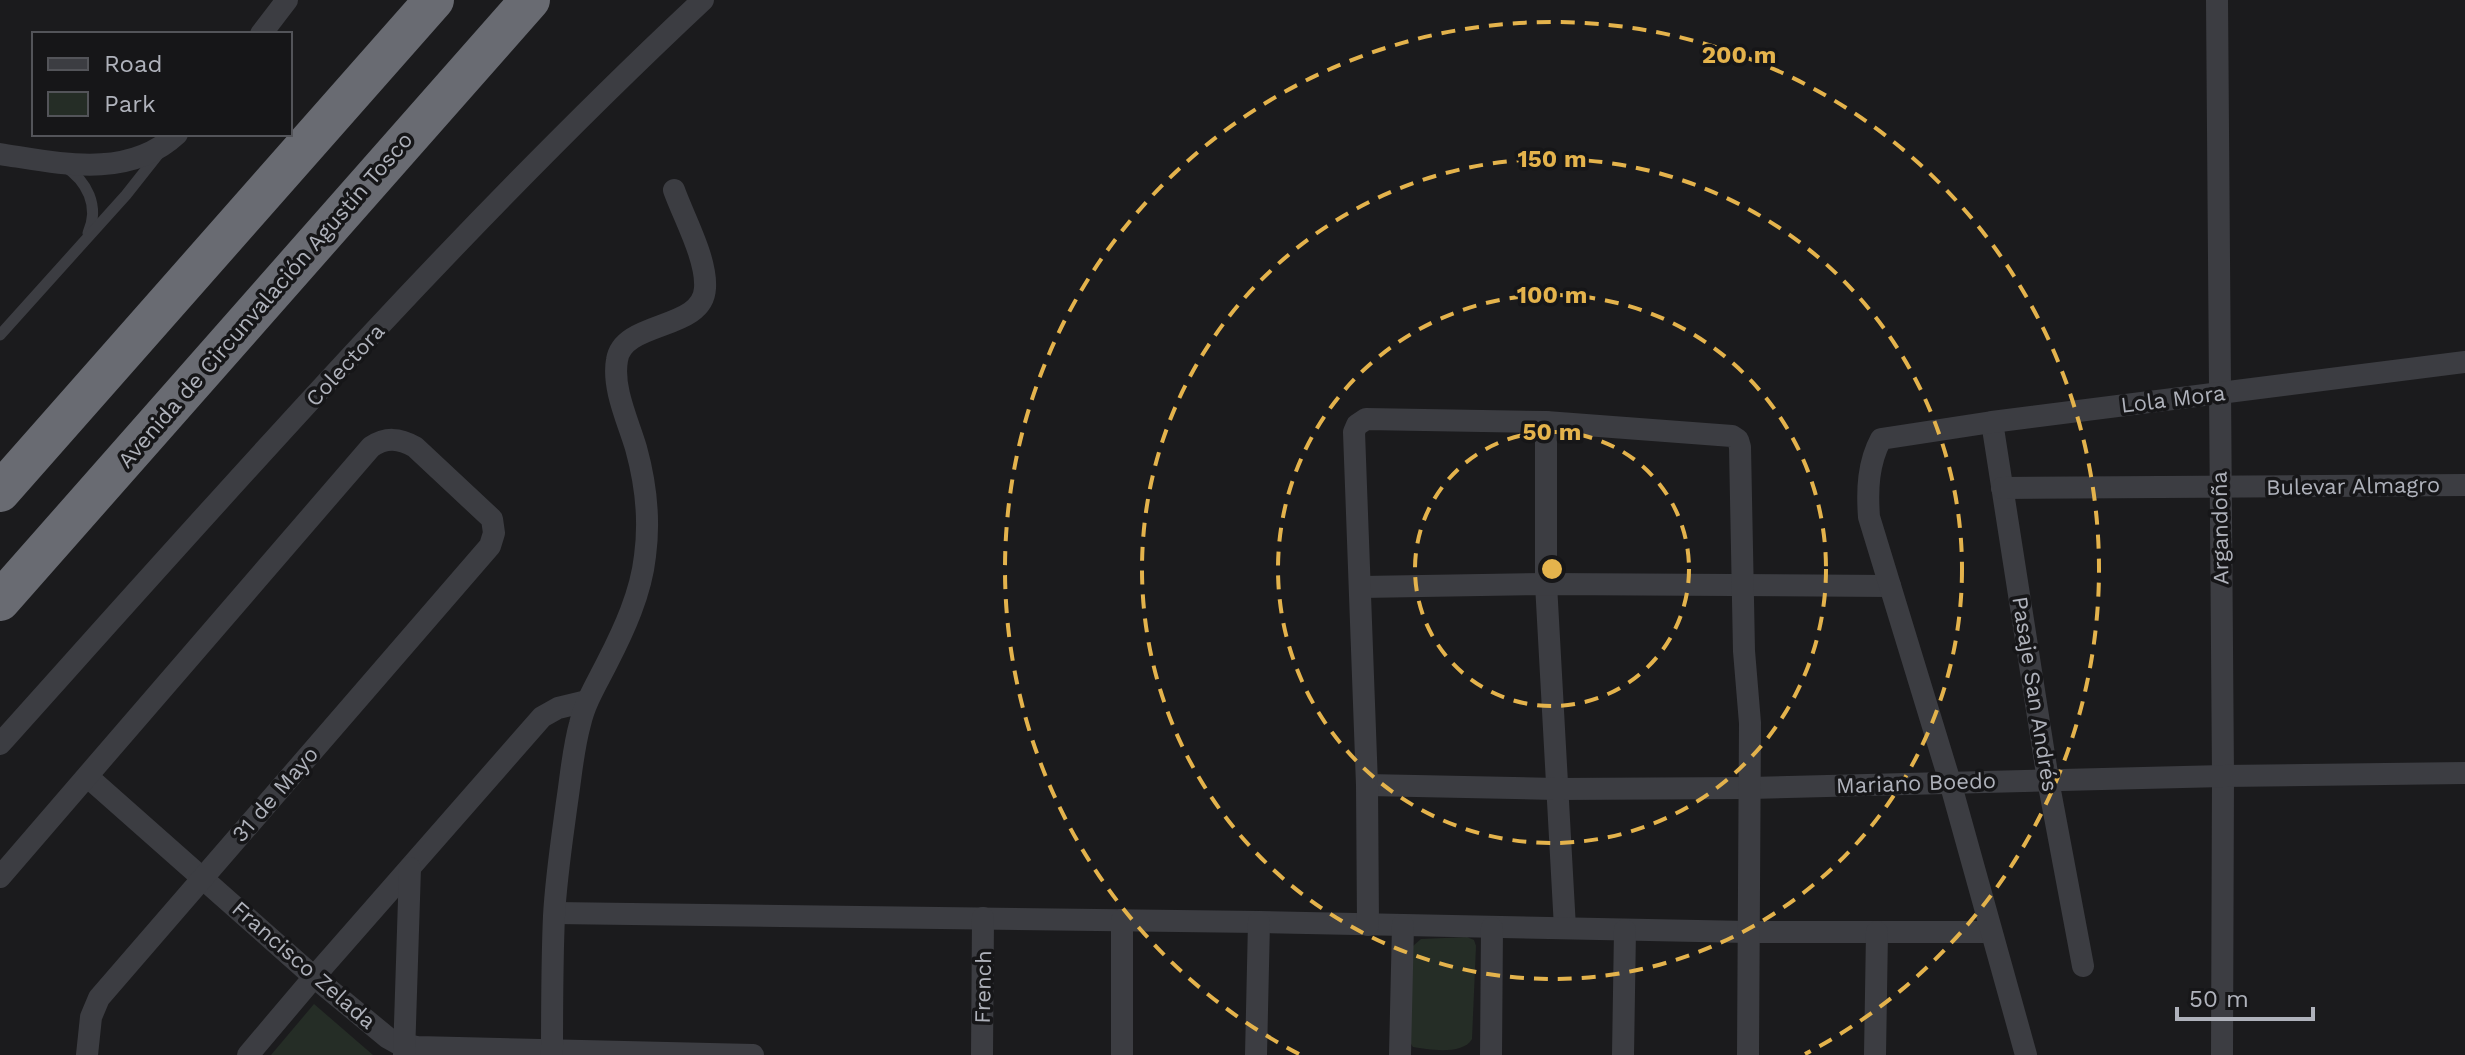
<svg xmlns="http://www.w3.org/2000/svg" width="2465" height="1055" font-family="'Work Sans',sans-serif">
  <rect width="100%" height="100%" fill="#1b1b1d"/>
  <g fill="#252d26">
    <path d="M1467,937L1474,940L1476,946L1472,1039C1463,1055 1430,1050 1413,1047L1407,1038L1413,946L1421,939Z"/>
    <path d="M314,1004L373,1055H271Z"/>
  </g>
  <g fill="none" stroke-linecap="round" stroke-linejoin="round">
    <g stroke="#3c3d42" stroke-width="11">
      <path d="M64,166C87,181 100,206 88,233"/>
      <path d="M0,335L126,195L160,152"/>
    </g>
    <g stroke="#3c3d42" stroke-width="22">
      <path d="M2217,0L2223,776L2222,1055"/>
      <path d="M261,34L287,0"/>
      <path d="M0,154C59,163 128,180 177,134"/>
      <path d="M1546,422V584L1565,928"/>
      <path d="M1992,422L2048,780L2083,966"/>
      <path d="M2002,488L2465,485"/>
      <path d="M1362,587L1546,584L1890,586"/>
      <path d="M0,744C228,490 454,233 703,0"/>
      <path d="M88,777L314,977L388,1038L397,1043L417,1047L753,1055"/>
      <path d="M1367,785L1556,789L1750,788L2223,776L2465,773"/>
      <path d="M0,877L371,447C386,437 399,438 415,447L492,519L494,533L490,546L99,998L91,1017L87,1055"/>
      <path d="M555,913L1259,922L1748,932H1990"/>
      <path d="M1368,925L1367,785L1354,432L1357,425L1366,419L1546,422L1732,436L1738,440L1740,447L1744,651L1750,723L1748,1055"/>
      <path d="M248,1055L314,977L542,717L558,708L587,701"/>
      <path d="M404,1055L410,868"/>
      <path d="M552,1055C552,1009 552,962 554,916C556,878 562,839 567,802C571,776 573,749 580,724C585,702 597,683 607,663C624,630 641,593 645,556C650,519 646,484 636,448C628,421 612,388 617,360C623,320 703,331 705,288C707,259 684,218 674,190"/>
      <path d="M982,1055L983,918"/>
      <path d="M1122,1055V920"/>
      <path d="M1256,1055L1259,922"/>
      <path d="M1400,1055L1403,925"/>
      <path d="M1491,1055L1492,928"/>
      <path d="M1623,1055L1625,930"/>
      <path d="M1875,1055L1877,932"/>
      <path d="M2026,1055L1950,782L1869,517C1867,490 1868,463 1881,439L1992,422L2465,362"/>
    </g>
    <g stroke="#696b72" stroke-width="40">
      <path d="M0,492L434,0"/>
      <path d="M0,601L530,0"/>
    </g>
  </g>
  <g fill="none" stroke="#e4b34c" stroke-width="4" stroke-dasharray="14 10">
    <circle cx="1552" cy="569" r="137"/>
    <circle cx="1552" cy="569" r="274"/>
    <circle cx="1552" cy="569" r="410"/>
    <path d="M1299 1054A547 547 0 1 1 1805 1054"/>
  </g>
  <g text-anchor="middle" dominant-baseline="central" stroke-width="7" stroke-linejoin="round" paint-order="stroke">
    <g font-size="22" fill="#afb2bb" stroke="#161618">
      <text transform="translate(265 300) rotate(-49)">Avenida de Circunvalación Agustín Tosco</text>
      <text transform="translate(345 365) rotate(-47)">Colectora</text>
      <text transform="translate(2173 399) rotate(-7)">Lola Mora</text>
      <text transform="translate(2353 486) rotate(-1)">Bulevar Almagro</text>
      <text transform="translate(2220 528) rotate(-91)">Argandoña</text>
      <text transform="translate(2035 694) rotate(81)">Pasaje San Andrés</text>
      <text transform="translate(1916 783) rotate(-2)">Mariano Boedo</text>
      <text transform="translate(275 794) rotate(-49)">31 de Mayo</text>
      <text transform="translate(304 965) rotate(41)">Francisco Zelada</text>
      <text transform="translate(983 987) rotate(-89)">French</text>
    </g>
  </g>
  <circle cx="1552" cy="569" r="12" fill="#e4b34c" stroke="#161618" stroke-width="4"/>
  <g font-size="24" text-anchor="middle" font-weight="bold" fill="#e4b34c" stroke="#161618" stroke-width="7" stroke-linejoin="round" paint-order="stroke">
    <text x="1739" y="63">200 m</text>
    <text x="1552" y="167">150 m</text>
    <text x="1552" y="303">100 m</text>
    <text x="1552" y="440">50 m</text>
  </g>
  <rect x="32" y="32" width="260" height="104" fill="#161618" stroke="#535459" stroke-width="2"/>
  <rect x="48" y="58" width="40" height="12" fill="#3c3d42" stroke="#535459" stroke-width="2"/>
  <text x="104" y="72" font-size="24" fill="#afb2bb">Road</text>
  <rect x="48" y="92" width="40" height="24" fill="#252d26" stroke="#535459" stroke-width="2"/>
  <text x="104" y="112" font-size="24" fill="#afb2bb">Park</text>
  <path d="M2177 1007v12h136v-12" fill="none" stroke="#afb2bb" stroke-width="4"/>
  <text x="2189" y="1007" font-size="24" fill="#afb2bb" stroke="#161618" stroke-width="6" paint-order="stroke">50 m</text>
</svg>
